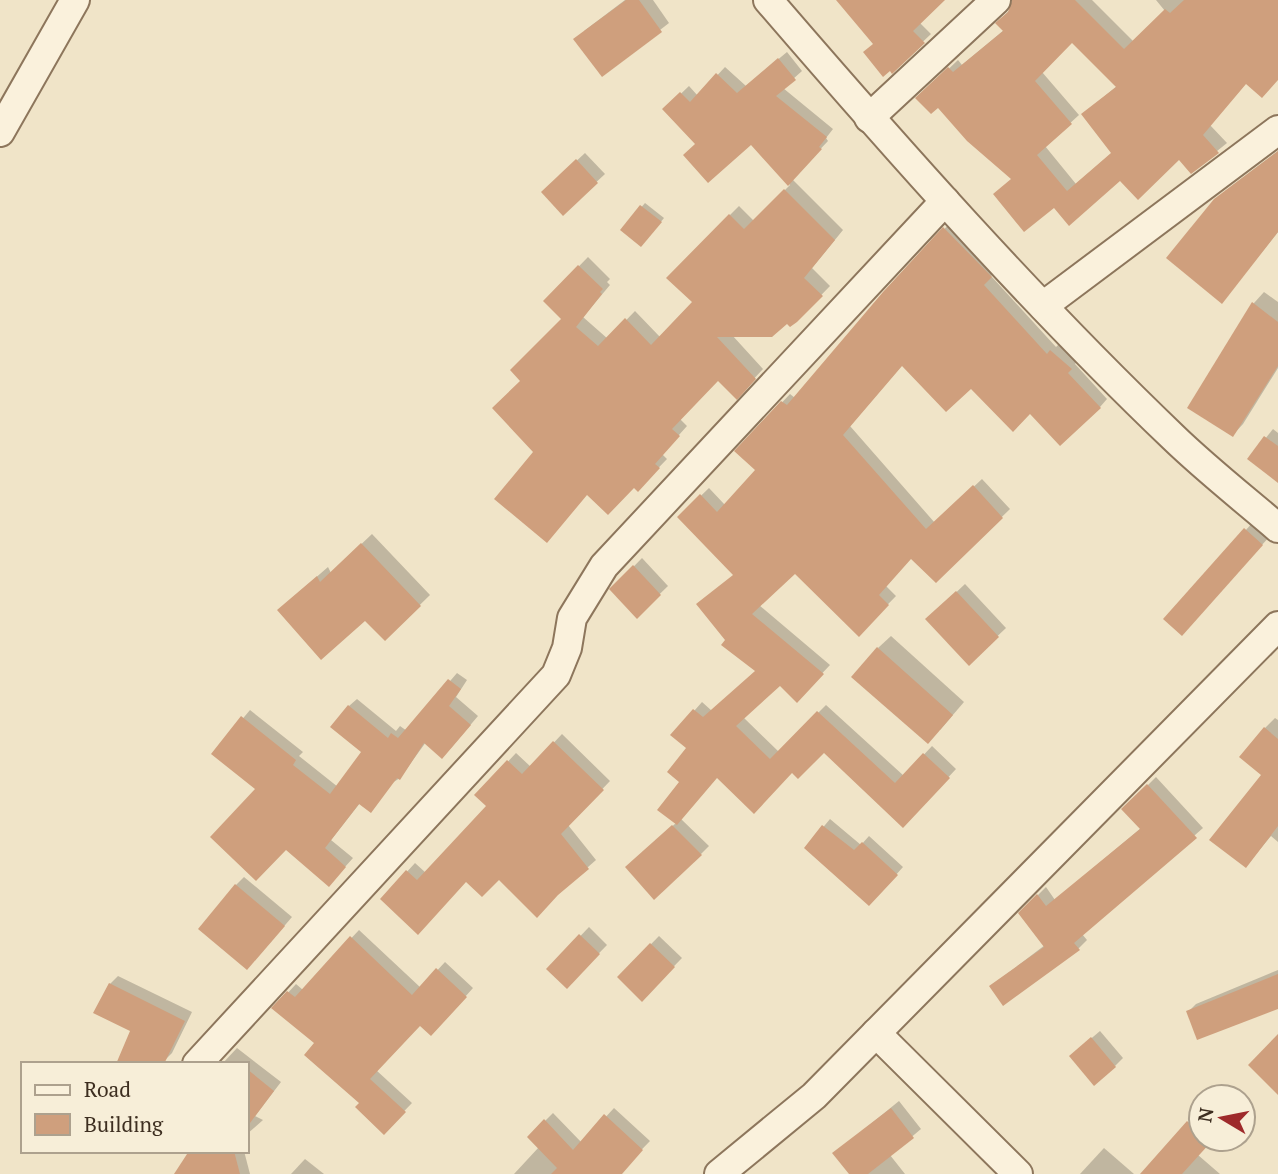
<svg xmlns="http://www.w3.org/2000/svg" width="1278" height="1174" font-family="'PT Serif',serif">
  <rect width="100%" height="100%" fill="#f0e4c8"/>
  <g fill="#0003" fill-rule="evenodd">
    <path d="M625,0H653L669,23L602,75L584,31Z"/>
    <path d="M838,0H942L919,22L931,34L892,71L874,43Z"/>
    <path d="M1014,0H1092L1134,42L1165,11L1156,0H1278V78L1247,82L1210,125L1227,143L1191,172L1179,158L1054,205L1013,178L938,105L918,98L958,60L962,65L1004,30L998,23L1014,5ZM1073,41L1117,86L1083,114L1113,152L1076,184L1045,146L1079,115L1042,72Z"/>
    <path d="M787,52L802,71L783,88L833,129L826,138L828,141L792,179L843,230L812,268L830,286L796,321L732,335L763,369L737,397L718,379L680,419L687,426L662,454L667,459L638,489L634,486L588,494L535,452L523,380L563,319L545,301L588,257L610,279L607,282L610,285L583,317L608,339L635,311L660,337L695,302L668,277L739,206L754,221L790,185L751,142L697,144L665,109L689,86L698,96L725,67L746,86Z"/>
    <path d="M1278,151V232L1222,302L1225,191Z"/>
    <path d="M585,153L605,174L563,213L543,192Z"/>
    <path d="M645,203L664,218L645,241L623,229Z"/>
    <path d="M952,221L999,268L991,276L1056,347L1059,344L1078,360L1075,364L1107,399L1100,407L1030,412L971,386L903,364L850,426L935,523L982,479L1010,509L936,581L912,557L886,586L896,596L859,634L795,572L759,605L830,665L797,700L780,684L743,717L779,752L826,705L904,776L932,746L956,769L903,826L824,750L793,771L718,776L681,819L709,846L701,854L635,859L676,823L688,748L673,735L702,702L712,711L757,670L727,640L735,574L679,517L709,488L725,505L757,470L736,451L790,394L795,398L884,293Z"/>
    <path d="M1264,292L1278,302V368L1243,424L1233,435L1189,407L1254,303Z"/>
    <path d="M1273,429L1278,433V477L1249,459Z"/>
    <path d="M1254,521L1270,536L1190,625L1166,619Z"/>
    <path d="M372,534L430,595L385,639L365,618L290,600L328,567L331,573Z"/>
    <path d="M642,558L668,586L637,616L612,589Z"/>
    <path d="M965,584L1006,628L969,663L928,619Z"/>
    <path d="M891,636L964,702L940,730L878,648Z"/>
    <path d="M457,673L467,680L456,697L478,716L450,749L426,742L400,778L360,803L331,840L353,858L336,877L257,789L214,753L250,710L303,752L299,756L338,787L363,751L349,706L357,699L396,731L400,726L407,731Z"/>
    <path d="M1275,718L1278,720V842L1271,836L1246,866L1264,775L1265,728Z"/>
    <path d="M562,734L610,781L568,825L596,860L588,867L560,891L499,877L466,880L382,899L415,863L426,873L488,806L477,795L516,753L531,767Z"/>
    <path d="M1156,777L1203,828L1082,934L1087,940L1079,948L1004,1003L991,986L1045,945L1020,913L1046,887L1055,900L1141,828L1124,809Z"/>
    <path d="M830,819L861,845L869,836L903,867L876,897L806,848Z"/>
    <path d="M244,877L292,917L255,960L236,885Z"/>
    <path d="M589,927L607,945L567,986L549,969Z"/>
    <path d="M359,930L421,988L445,962L473,988L439,1026L420,1023L376,1070L412,1103L384,1132L316,1043L274,1008L296,984L303,990Z"/>
    <path d="M659,936L682,958L642,999L619,977Z"/>
    <path d="M1278,970V1007L1188,1012L1196,1004Z"/>
    <path d="M118,976L192,1012L172,1053L164,1061L132,1030L96,1013L110,984Z"/>
    <path d="M1100,1031L1123,1058L1115,1066L1080,1048Z"/>
    <path d="M237,1048L281,1082L255,1116L263,1120L247,1134V1064H222Z"/>
    <path d="M899,1101L921,1129L890,1155L905,1174H851L835,1153Z"/>
    <path d="M614,1108L650,1141L618,1174H514L539,1147L529,1137L553,1113L582,1143Z"/>
    <path d="M1196,1114L1201,1118V1139H1212L1198,1155L1220,1174H1142Z"/>
    <path d="M1104,1148L1134,1174H1080Z"/>
    <path d="M191,1151H244L250,1174H176Z"/>
    <path d="M305,1159L324,1174H291Z"/>
  </g>
  <g fill="#cf9f7d" fill-rule="evenodd">
    <path d="M626,0H639L662,32L602,77L573,39Z"/>
    <path d="M836,0H945L913,31L925,43L892,74L890,71L883,77L863,52L873,44Z"/>
    <path d="M1012,0H1075L1124,49L1165,9L1170,13L1184,0H1278V80L1262,98L1246,84L1203,135L1219,153L1191,174L1179,160L1138,200L1120,181L1069,226L1054,208L1024,232L993,194L1011,179L967,141L938,108L931,114L915,98L948,67L953,72L1003,31L995,23L1008,12ZM1072,43L1116,87L1081,114L1111,153L1067,191L1037,155L1072,124L1035,81Z"/>
    <path d="M778,58L796,80L776,96L827,137L819,147L822,149L788,186L751,145L708,183L683,155L695,144L662,109L680,92L690,102L716,73L737,93Z"/>
    <path d="M1278,151V232L1222,304L1166,258L1214,199Z"/>
    <path d="M576,159L598,183L563,216L541,192Z"/>
    <path d="M784,189L835,240L804,278L823,296L797,322L790,327L787,324L772,337H717L756,379L737,400L718,381L672,429L680,436L655,464L660,468L638,492L634,488L608,515L587,495L547,543L494,499L533,452L492,408L520,381L510,370L561,319L543,301L578,265L603,289L600,292L602,294L576,327L598,346L625,318L651,345L692,302L666,278L729,214L744,229Z"/>
    <path d="M640,205L662,222L641,247L620,230Z"/>
    <path d="M943,227L992,277L984,285L1047,354L1050,350L1072,369L1068,373L1101,408L1060,446L1030,414L1013,432L971,389L946,412L902,366L843,435L926,529L973,485L1003,518L936,583L911,559L879,595L889,605L859,637L795,574L752,614L824,674L797,703L780,686L736,726L770,759L817,711L895,783L923,753L950,778L903,828L824,753L798,779L792,773L754,814L717,778L677,825L657,810L679,782L667,772L686,748L670,735L693,709L703,717L755,671L721,645L725,640L696,604L733,575L677,517L700,494L717,512L755,470L734,451L781,401L787,405L883,292Z"/>
    <path d="M1252,302L1278,322V366L1233,437L1187,408Z"/>
    <path d="M1264,436L1278,446V483L1247,459Z"/>
    <path d="M1244,528L1263,545L1182,636L1163,619Z"/>
    <path d="M361,543L421,606L385,641L365,621L321,660L277,610L317,576L320,582Z"/>
    <path d="M633,565L661,595L637,619L609,589Z"/>
    <path d="M956,591L999,637L969,666L925,619Z"/>
    <path d="M877,647L953,715L928,744L851,677Z"/>
    <path d="M448,679L461,689L449,706L471,725L442,759L424,743L400,780L397,778L371,813L359,804L325,848L346,867L329,887L286,850L256,881L210,837L255,789L211,754L241,716L296,760L293,765L330,794L361,752L330,727L348,705L388,738L391,733L398,738Z"/>
    <path d="M1264,727L1278,739V826L1246,868L1209,840L1261,775L1239,757Z"/>
    <path d="M553,741L604,790L561,834L589,869L558,895L537,918L499,880L482,897L466,882L418,935L380,899L406,870L417,880L486,806L474,795L507,760L522,774Z"/>
    <path d="M1147,784L1197,838L1074,943L1080,950L1003,1006L989,986L1044,947L1018,913L1037,894L1046,906L1140,829L1121,809Z"/>
    <path d="M672,825L702,855L654,900L625,867Z"/>
    <path d="M822,825L854,850L862,842L898,875L869,906L804,848Z"/>
    <path d="M235,884L285,926L247,970L198,929Z"/>
    <path d="M579,934L600,954L567,989L546,969Z"/>
    <path d="M350,936L412,995L436,968L467,997L431,1036L420,1026L370,1079L406,1112L384,1135L355,1107L359,1103L304,1055L314,1043L271,1008L287,991L295,997Z"/>
    <path d="M650,943L675,967L642,1002L617,977Z"/>
    <path d="M1278,974V1009L1197,1040L1186,1011Z"/>
    <path d="M109,983L185,1021L164,1064H116L130,1031L93,1013Z"/>
    <path d="M1278,1034V1095L1248,1065Z"/>
    <path d="M1091,1037L1116,1067L1094,1086L1069,1056Z"/>
    <path d="M247,1069L274,1091L247,1127Z"/>
    <path d="M891,1108L914,1138L868,1174H849L832,1153Z"/>
    <path d="M604,1114L643,1150L622,1174H551L557,1168L527,1137L544,1119L573,1150Z"/>
    <path d="M1187,1121L1201,1134V1139L1211,1142L1182,1174H1140Z"/>
    <path d="M189,1151H234L240,1174H174Z"/>
  </g>
  <g fill="none" stroke-linecap="round" stroke-linejoin="round">
    <g stroke="#8d765c" stroke-width="32">
      <g id="street">
        <path d="M768,0C898,151 1030,300 1173,437C1206,469 1243,498 1278,528"/>
        <path d="M869,118L996,0"/>
        <path d="M0,132L75,0"/>
        <path d="M1043,306L1278,130"/>
        <path d="M876,1033L1018,1174"/>
        <path d="M197,1064L556,675L567,648L572,618L604,566L945,201"/>
        <path d="M719,1174L814,1096L1278,626"/>
      </g>
    </g>
    <use href="#street" stroke="#faf1dc" stroke-width="28"/>
  </g>
  <rect x="21" y="1062" width="228" height="91" fill="#f7eed8" stroke="#ada18e" stroke-width="2"/>
  <rect x="35" y="1085" width="35" height="10" fill="#faf1dc" stroke="#ada18e" stroke-width="2"/>
  <text x="84" y="1097" font-size="21" fill="#3d2e20">Road</text>
  <rect x="35" y="1114" width="35" height="21" fill="#cf9f7d" stroke="#ada18e" stroke-width="2"/>
  <text x="84" y="1132" font-size="21" fill="#3d2e20">Building</text>
  <g transform="translate(1222 1118) rotate(280)"><circle r="33" fill="#f7eed8" stroke="#ada18e" stroke-width="2"/>
  <path d="M0-5L12 26L0 18L-12 26Z" fill="#9e2a2b"/>
  <text y="-10" font-size="19" font-weight="bold" text-anchor="middle" fill="#3d2e20">N</text>
  </g>
</svg>
